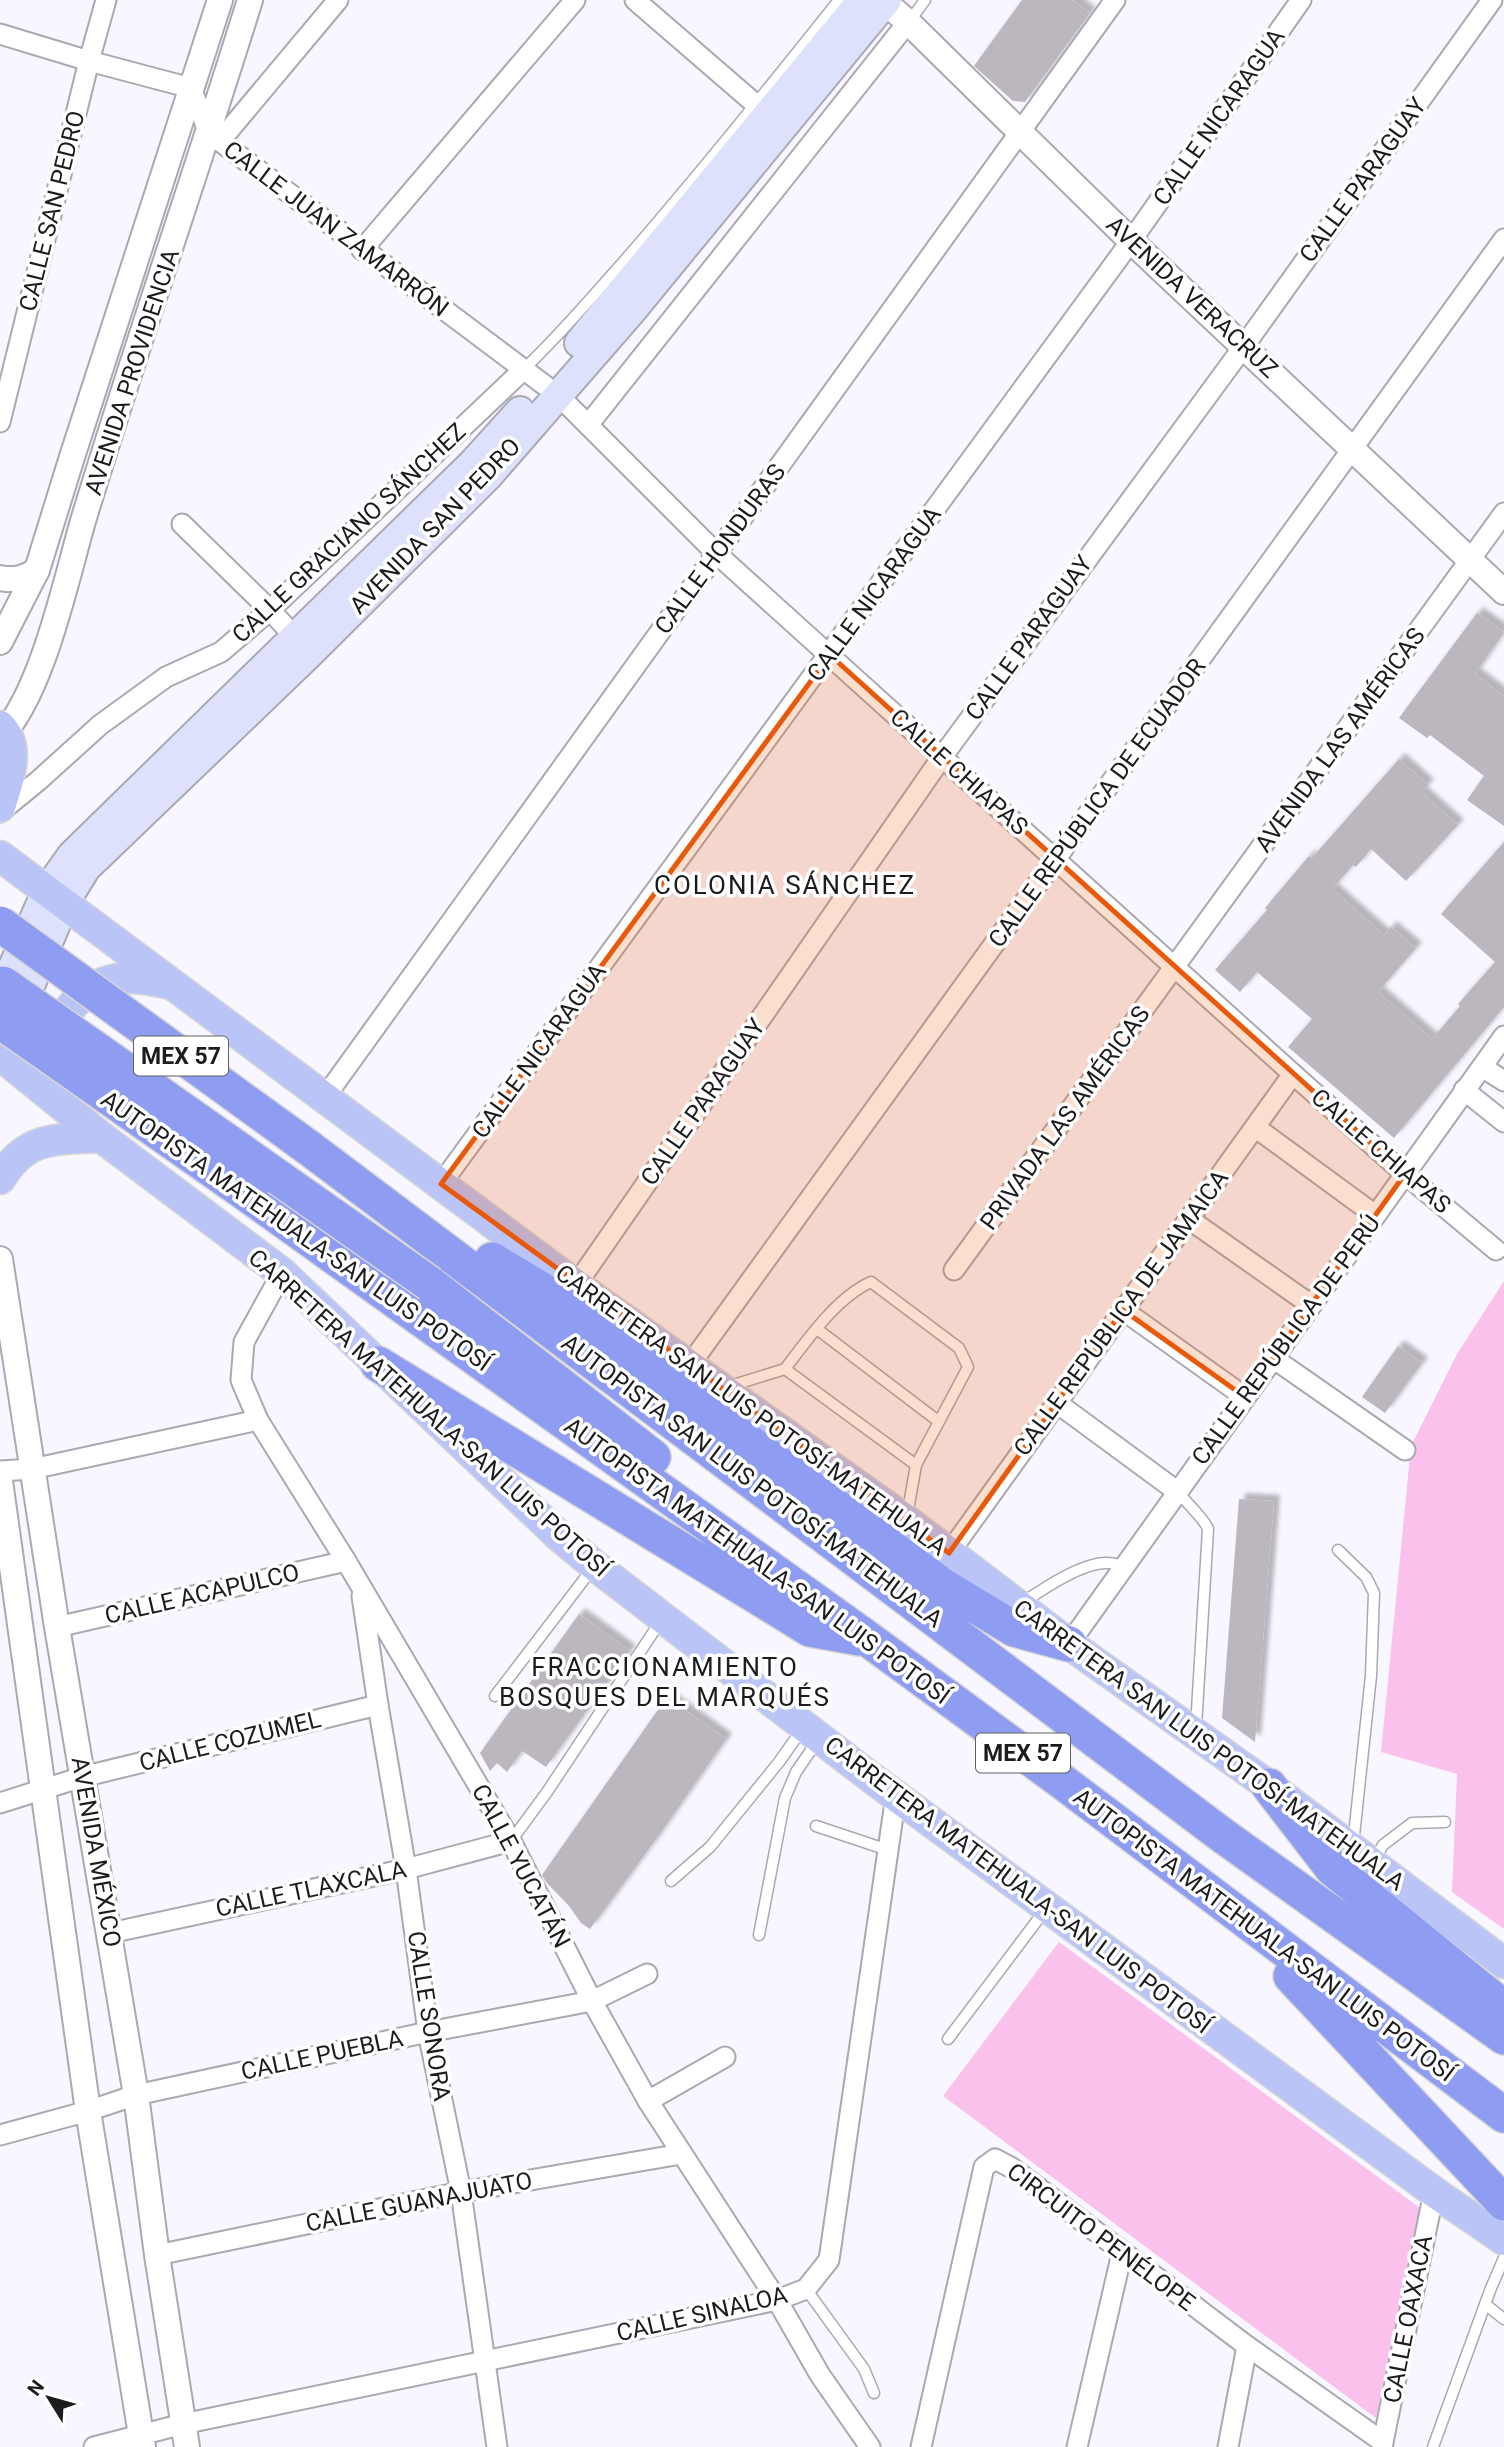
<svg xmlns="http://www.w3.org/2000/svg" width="1504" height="2447" font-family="Roboto,sans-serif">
  <defs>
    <filter id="shadow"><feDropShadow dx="6" dy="-6" stdDeviation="2" flood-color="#0004"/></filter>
  </defs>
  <rect width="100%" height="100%" fill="#f8f6fe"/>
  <g fill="#fac1ec">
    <path d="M1504,1281V1929L1452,1892L1457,1774L1381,1752L1411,1446L1457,1354Z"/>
    <path d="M1059,1942L1420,2208L1376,2418L943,2096Z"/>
  </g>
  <g fill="#bcb6bf" filter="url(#shadow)">
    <path d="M1022,0H1072L1090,13L1025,102L1013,101L974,66Z"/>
    <path d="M1477,613L1504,632L1475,674L1504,696V826L1467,800L1484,776L1430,735L1427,738L1399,718Z"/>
    <path d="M1399,759L1428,785L1421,792L1458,825L1406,881L1371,849L1356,867L1353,865L1332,889L1384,935L1391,927L1416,948L1378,992L1432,1039L1460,1006L1458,1004L1495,962L1441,914L1504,842V1007L1394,1138L1288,1047L1312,1019L1257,972L1240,992L1215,970L1267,910L1265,908L1309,856L1312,858Z"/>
    <path d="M1398,1346L1422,1363L1385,1413L1362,1397Z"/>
    <path d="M1239,1499L1274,1501L1255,1742L1222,1718Z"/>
    <path d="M579,1614L630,1651L546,1767L522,1751L507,1772L497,1763L490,1771L480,1753Z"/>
    <path d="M667,1697L726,1739L659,1835L590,1929L581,1923L569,1906L546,1882L542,1875Z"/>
  </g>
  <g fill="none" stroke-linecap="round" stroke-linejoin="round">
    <g stroke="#aaa8b1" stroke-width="13">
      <g id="service">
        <path d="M909,22L925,0"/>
        <path d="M524,369C560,335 592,297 625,260C699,175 769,88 839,0"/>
        <path d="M817,1329L938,1421"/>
        <path d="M785,1369C807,1340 837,1297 871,1282L959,1348L968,1367L916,1465"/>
        <path d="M727,1387L785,1369L916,1465L907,1516"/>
        <path d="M1178,1492C1185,1501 1206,1521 1208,1529L1196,1727"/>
        <path d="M1338,1550L1366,1577L1374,1593L1371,1676L1353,1845"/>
        <path d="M1022,1603C1043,1589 1082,1562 1108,1563C1113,1563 1119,1565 1124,1566"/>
        <path d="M495,1696L592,1569"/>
        <path d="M816,1826L888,1850"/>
        <path d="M511,1841L547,1792L662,1619"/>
        <path d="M1375,1859L1383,1845L1412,1823L1445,1822"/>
        <path d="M671,1881L710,1847L779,1762L803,1728"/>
        <path d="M759,1935L785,1798L796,1772L818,1740"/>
        <path d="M948,2039L1045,1910"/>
        <path d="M806,2289L864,2369L874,2393"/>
        <path d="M1485,2304L1504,2319"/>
        <path d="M1433,2447L1491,2288L1504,2258"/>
      </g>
    </g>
    <g stroke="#aaa8b1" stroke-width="23">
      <g id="minor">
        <path d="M635,0L775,121"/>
        <path d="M0,34L89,61L191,88L209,133L559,396L717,554L1293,1074L1405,1174L1496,1250"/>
        <path d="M220,141L338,0"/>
        <path d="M362,250L575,0"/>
        <path d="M0,422L89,61L106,0"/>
        <path d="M588,425L908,22"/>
        <path d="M182,524L270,610L302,645"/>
        <path d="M0,812L38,781L100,725L166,677L221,652L270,610L524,369"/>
        <path d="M1482,1067L1504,1081"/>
        <path d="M1464,1090L1504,1122"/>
        <path d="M325,1097L1115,0"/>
        <path d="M1255,1127L1375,1215"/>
        <path d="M441,1184L1131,241L1301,0"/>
        <path d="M1189,1219L1311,1305"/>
        <path d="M954,1270L1504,513"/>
        <path d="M282,1273L244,1342L241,1380L258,1420L346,1561L511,1841L592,2001L648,2101L777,2300L820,2375L870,2447"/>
        <path d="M576,1285L942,757L1244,346L1492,0"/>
        <path d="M1123,1310L1245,1397"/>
        <path d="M1273,1358L1405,1450"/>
        <path d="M689,1366L1504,239"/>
        <path d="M1057,1403L1178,1492"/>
        <path d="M0,1471L32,1469L258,1420"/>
        <path d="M949,1553L1293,1074"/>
        <path d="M362,1596L378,1705L406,1869L428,2032L461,2192L497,2447"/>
        <path d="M57,1627L346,1561"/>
        <path d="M1069,1644L1504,1036"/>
        <path d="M0,1803L82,1777L378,1705"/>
        <path d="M110,1933L406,1869L511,1841"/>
        <path d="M648,2101L725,2057"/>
        <path d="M0,2135L88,2111L136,2095L428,2032L592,2001L647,1974"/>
        <path d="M157,2255L461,2192L681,2154"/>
        <path d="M94,2447L183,2424L777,2300L806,2289L829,2260L896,1795"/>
        <path d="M921,2447L984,2167L995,2159L1012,2168L1247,2346L1383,2442"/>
        <path d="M1077,2447L1122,2253"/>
        <path d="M1228,2447L1247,2346"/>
        <path d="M1382,2447L1434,2192"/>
      </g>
    </g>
    <g stroke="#aaa8b1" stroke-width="28">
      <g id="tertiary">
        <path d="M882,0L908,22L1131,241L1504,592"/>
        <path d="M0,578C15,581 25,578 37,570"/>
        <path d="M0,642L37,570L72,457L220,0"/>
        <path d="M0,737C42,694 66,580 83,521C136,346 196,174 250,0"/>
        <path d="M0,1259L57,1627L136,2095L157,2255L187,2447"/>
        <path d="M0,1481L88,2111L143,2447"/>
      </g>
    </g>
    <g stroke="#aaa8b1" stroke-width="32">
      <g id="secondary">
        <path d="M579,343L862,0"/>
        <path d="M0,996L47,890L72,855L473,463L520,411"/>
        <path d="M17,1017L65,902L86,868L310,653L488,476L629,314L887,0"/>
      </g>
    </g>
    <g stroke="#d6d6d7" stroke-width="33">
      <g id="primary">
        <path d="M0,726C22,748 8,781 0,807"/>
        <path d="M0,856L576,1285L906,1520L1069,1644L1269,1786L1504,1963"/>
        <path d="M53,1046C59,1014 84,985 117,979C135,976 154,981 171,984"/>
        <path d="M0,1055L101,1137L282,1273L558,1535L594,1565L877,1782L1434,2192L1504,2240"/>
        <path d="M0,1179C27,1135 55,1140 101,1137"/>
      </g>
    </g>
    <g stroke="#d6d6d7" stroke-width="38">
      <g id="motorway">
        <path d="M309,1148L1222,1835L1504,2037"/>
        <path d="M251,1197L868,1639L1060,1780L1504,2115"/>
        <path d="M492,1260L542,1290L580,1317L943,1586L1014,1629L1069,1644"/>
        <path d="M430,1284L653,1457"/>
        <path d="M378,1364L810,1629L859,1638"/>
        <path d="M1269,1786L1333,1869L1504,2008"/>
        <path d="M1291,1976L1504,2203"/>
      </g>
    </g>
    <use href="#service" stroke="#fff" stroke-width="10"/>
    <use href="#minor" stroke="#fff" stroke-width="19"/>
    <use href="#tertiary" stroke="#fff" stroke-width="24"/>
    <use href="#secondary" stroke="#dde1fb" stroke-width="28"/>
    <use href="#primary" stroke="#bbc4f7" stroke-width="30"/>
    <use href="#motorway" stroke="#8e9cf1" stroke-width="35"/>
    <g stroke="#d6d6d7" stroke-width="38" stroke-linecap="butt">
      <g id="motorway-bridge">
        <path d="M0,924L309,1148"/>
        <path d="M3,984L430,1284"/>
        <path d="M0,1021L251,1197"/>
      </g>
    </g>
    <use href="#motorway-bridge" stroke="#8e9cf1" stroke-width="35"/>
  </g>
  <path fill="#e8590c" fill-opacity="0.2" stroke="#e8590c" stroke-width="5" stroke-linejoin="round" d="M830,655L1405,1174L1245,1397L1123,1310L949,1553L441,1184Z"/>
  <g text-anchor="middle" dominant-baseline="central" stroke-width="7" stroke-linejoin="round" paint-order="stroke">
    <g fill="#fff" stroke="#606062" stroke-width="2">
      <rect x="134" y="1036.5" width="94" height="39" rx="5"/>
      <rect x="976" y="1733.5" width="94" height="39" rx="5"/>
    </g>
    <g font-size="23" font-weight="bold" fill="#1c1c1f">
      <text x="181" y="1056">MEX 57</text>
      <text x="1023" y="1753">MEX 57</text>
    </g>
    <g font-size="24" fill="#1c1c1f" stroke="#fff">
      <text transform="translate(1219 117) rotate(-55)">CALLE NICARAGUA</text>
      <text transform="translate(1363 180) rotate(-54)">CALLE PARAGUAY</text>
      <text transform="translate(52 211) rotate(-76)">CALLE SAN PEDRO</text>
      <text transform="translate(336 229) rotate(37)">CALLE JUAN ZAMARRÓN</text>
      <text transform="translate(1192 297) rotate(43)">AVENIDA VERACRUZ</text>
      <text transform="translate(132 372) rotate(-72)">AVENIDA PROVIDENCIA</text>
      <text transform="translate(435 526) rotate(-46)">AVENIDA SAN PEDRO</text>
      <text transform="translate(349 533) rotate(-43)">CALLE GRACIANO SÁNCHEZ</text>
      <text transform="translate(720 549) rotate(-54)">CALLE HONDURAS</text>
      <text transform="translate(874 594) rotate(-54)">CALLE NICARAGUA</text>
      <text transform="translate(1029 638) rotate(-54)">CALLE PARAGUAY</text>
      <text transform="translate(1340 740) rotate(-54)">AVENIDA LAS AMÉRICAS</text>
      <text transform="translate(959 772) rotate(42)">CALLE CHIAPAS</text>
      <text transform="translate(1097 803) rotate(-54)">CALLE REPÚBLICA DE ECUADOR</text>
      <text transform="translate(539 1051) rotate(-54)">CALLE NICARAGUA</text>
      <text transform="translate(703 1102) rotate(-55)">CALLE PARAGUAY</text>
      <text transform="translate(1065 1118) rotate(-54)">PRIVADA LAS AMÉRICAS</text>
      <text transform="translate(1381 1151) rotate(41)">CALLE CHIAPAS</text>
      <text transform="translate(296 1231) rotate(35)">AUTOPISTA MATEHUALA-SAN LUIS POTOSÍ</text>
      <text transform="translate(1121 1313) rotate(-54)">CALLE REPÚBLICA DE JAMAICA</text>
      <text transform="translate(1286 1340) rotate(-54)">CALLE REPÚBLICA DE PERÚ</text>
      <text transform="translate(751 1410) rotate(36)">CARRETERA SAN LUIS POTOSÍ-MATEHUALA</text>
      <text transform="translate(429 1413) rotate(42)">CARRETERA MATEHUALA-SAN LUIS POTOSÍ</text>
      <text transform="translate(752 1481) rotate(37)">AUTOPISTA SAN LUIS POTOSÍ-MATEHUALA</text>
      <text transform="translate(757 1561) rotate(36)">AUTOPISTA MATEHUALA-SAN LUIS POTOSÍ</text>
      <text transform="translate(202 1594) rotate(-13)">CALLE ACAPULCO</text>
      <text transform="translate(230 1741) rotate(-14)">CALLE COZUMEL</text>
      <text transform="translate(1209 1745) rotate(36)">CARRETERA SAN LUIS POTOSÍ-MATEHUALA</text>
      <text transform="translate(96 1852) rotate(80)">AVENIDA MÉXICO</text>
      <text transform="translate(521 1866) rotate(62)">CALLE YUCATÁN</text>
      <text transform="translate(1018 1885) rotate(37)">CARRETERA MATEHUALA-SAN LUIS POTOSÍ</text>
      <text transform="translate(311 1889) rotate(-12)">CALLE TLAXCALA</text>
      <text transform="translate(1264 1935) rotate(37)">AUTOPISTA MATEHUALA-SAN LUIS POTOSÍ</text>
      <text transform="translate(429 2016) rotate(81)">CALLE SONORA</text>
      <text transform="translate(322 2055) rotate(-12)">CALLE PUEBLA</text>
      <text transform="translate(419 2202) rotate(-11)">CALLE GUANAJUATO</text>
      <text transform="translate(1101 2237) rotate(37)">CIRCUITO PENÉLOPE</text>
      <text transform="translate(702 2314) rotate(-13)">CALLE SINALOA</text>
      <text transform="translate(1408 2319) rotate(-79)">CALLE OAXACA</text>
    </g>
    <g font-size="26" letter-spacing="2" fill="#1c1c1f" stroke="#fff">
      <text x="785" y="885">COLONIA SÁNCHEZ</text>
      <text x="665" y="1667">FRACCIONAMIENTO<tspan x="665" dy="30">BOSQUES DEL MARQUÉS</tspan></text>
    </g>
  </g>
  <g transform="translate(49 2398) rotate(307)" stroke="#ffffff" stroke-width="5" paint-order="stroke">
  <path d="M0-5L12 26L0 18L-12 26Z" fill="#1c1c1f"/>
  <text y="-10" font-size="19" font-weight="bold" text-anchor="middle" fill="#1c1c1f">N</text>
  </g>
</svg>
